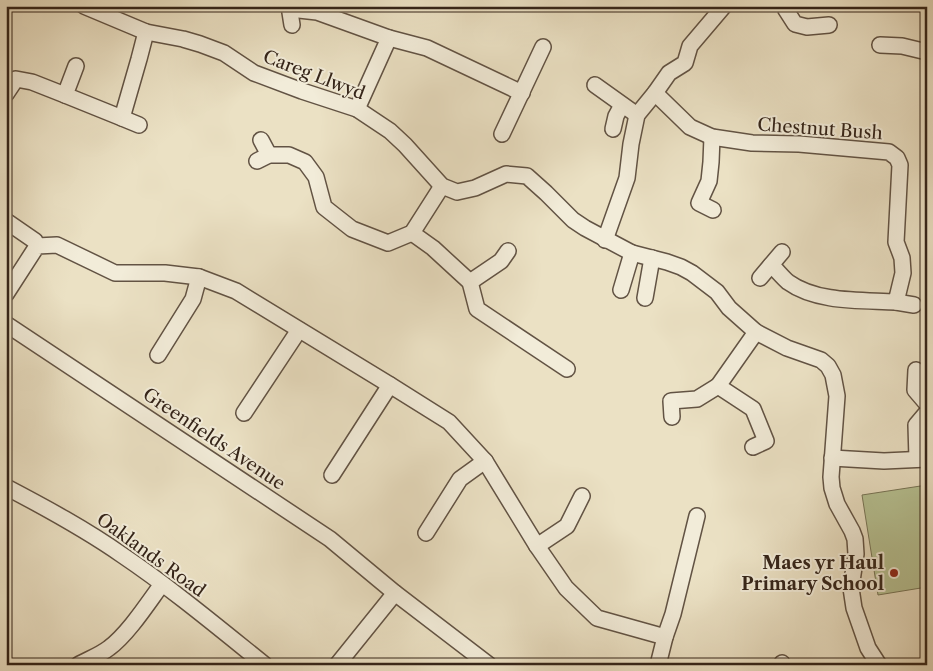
<svg xmlns="http://www.w3.org/2000/svg" width="933" height="671" font-family="'Libre Caslon Text',serif">
  <rect width="100%" height="100%" fill="#ebe1c4"/>
  <filter id="stains"><feTurbulence type="fractalNoise" baseFrequency=".004" numOctaves="4"/><feColorMatrix values="0 0 0 0 .2 0 0 0 0 .09 0 0 0 0 .02 0 0 0 .5 -.17"/></filter>
  <radialGradient id="worn" r=".72"><stop offset=".6" stop-color="#630" stop-opacity="0"/><stop offset="1" stop-color="#630" stop-opacity=".3"/></radialGradient>
  <path fill="#b7c394" stroke="#767456" d="M927,485V587L878,595L862,495Z"/>
  <g fill="none" stroke-linecap="round" stroke-linejoin="round">
    <g stroke="#625344" stroke-width="18">
      <g id="minor">
        <path d="M84,6L146,32L183,39L200,44L224,53L254,73L302,91L357,109L390,131L405,145L442,186L457,192L475,188L506,174L527,176L546,193L573,220L585,228L632,253L667,262L681,267L692,273L717,292L729,308L756,332L787,348L821,360L828,366L833,375L837,396L831,477L832,488L837,504L852,531L855,539L856,554L851,588L854,608L868,648L879,665"/>
        <path d="M289,6L292,25"/>
        <path d="M785,6L786,10L795,24L807,27L829,25"/>
        <path d="M290,9L317,12L389,38L427,48L522,93"/>
        <path d="M880,45L902,46L927,52"/>
        <path d="M76,66L65,95L122,118L139,59L146,32"/>
        <path d="M595,85L637,115"/>
        <path d="M655,93L690,127L712,137L752,143L799,144L889,152L897,158L900,165L896,242L902,258L903,273L896,302C862,300 817,303 788,282C782,277 777,270 771,265L782,252"/>
        <path d="M6,94L16,79L32,82L65,95"/>
        <path d="M357,109L389,38"/>
        <path d="M122,118L139,125"/>
        <path d="M613,129L616,116L622,105"/>
        <path d="M502,134L543,47"/>
        <path d="M712,137L711,162L709,181L699,203L713,210"/>
        <path d="M261,140L269,155"/>
        <path d="M257,161L269,155H289L305,162L316,177L324,207L352,229L388,243L412,233L442,186"/>
        <path d="M6,221L35,241L37,246"/>
        <path d="M412,233L433,248L470,282L477,309L567,369"/>
        <path d="M605,240L627,178L631,144L637,115L655,93L669,73L685,63L690,46L724,6"/>
        <path d="M760,278L771,265"/>
        <path d="M470,282L501,261L508,251"/>
        <path d="M621,290L632,253"/>
        <path d="M6,294L37,246L57,245L115,273H165L199,277L236,291L390,385L449,422L485,461L537,546L566,588L597,618L665,637"/>
        <path d="M645,298L652,258"/>
        <path d="M896,302L914,305"/>
        <path d="M6,324L330,539L395,593L489,665"/>
        <path d="M158,355L193,299L199,277"/>
        <path d="M916,370L915,390L927,404"/>
        <path d="M244,413L299,330"/>
        <path d="M672,417L671,401L697,399L718,386"/>
        <path d="M753,447L766,441L753,409L718,386L756,332"/>
        <path d="M832,458L884,461L927,459"/>
        <path d="M917,459L916,425L927,412"/>
        <path d="M332,475L390,385"/>
        <path d="M6,487C46,508 85,529 122,555C171,588 219,628 265,665"/>
        <path d="M426,533L460,479L485,461"/>
        <path d="M537,546L567,526L582,496"/>
        <path d="M78,665C89,659 100,655 109,648C128,634 148,603 162,584"/>
        <path d="M337,665L395,593"/>
        <path d="M658,665L665,637L673,614L697,516"/>
        <path d="M781,665L782,663"/>
      </g>
    </g>
    <use href="#minor" stroke="#f2ecd9" stroke-width="15"/>
  </g>
  <circle fill="#8f2418" stroke="#f2ecd9" stroke-width="2" cx="894" cy="573" r="5"/>
  <g text-anchor="middle" dominant-baseline="central" stroke-width="4" stroke-linejoin="round" paint-order="stroke">
    <g font-size="18" fill="#342419" stroke="#f2ecd9">
      <text transform="translate(314 75) rotate(21)">Careg Llwyd</text>
      <text transform="translate(820 129) rotate(4)">Chestnut Bush</text>
      <text transform="translate(214 439) rotate(34)">Greenfields Avenue</text>
      <text transform="translate(151 555) rotate(36)">Oaklands Road</text>
    </g>
    <g font-size="18" font-weight="bold" fill="#342419" stroke="#f2ecd9" text-anchor="end">
      <text x="884" y="563">Maes yr Haul<tspan x="884" dy="21">Primary School</tspan></text>
    </g>
  </g>
  <rect width="933" height="671" fill="none" stroke="#ebe1c4" stroke-width="25"/>
  <rect x="8" y="8" width="918" height="656" fill="none" stroke="#342419" stroke-width="2.5"/>
  <rect x="12" y="12" width="908" height="646" fill="none" stroke="#342419"/>
  <rect width="100%" height="100%" filter="url(#stains)"/>
  <rect width="100%" height="100%" fill="url(#worn)"/>
</svg>
